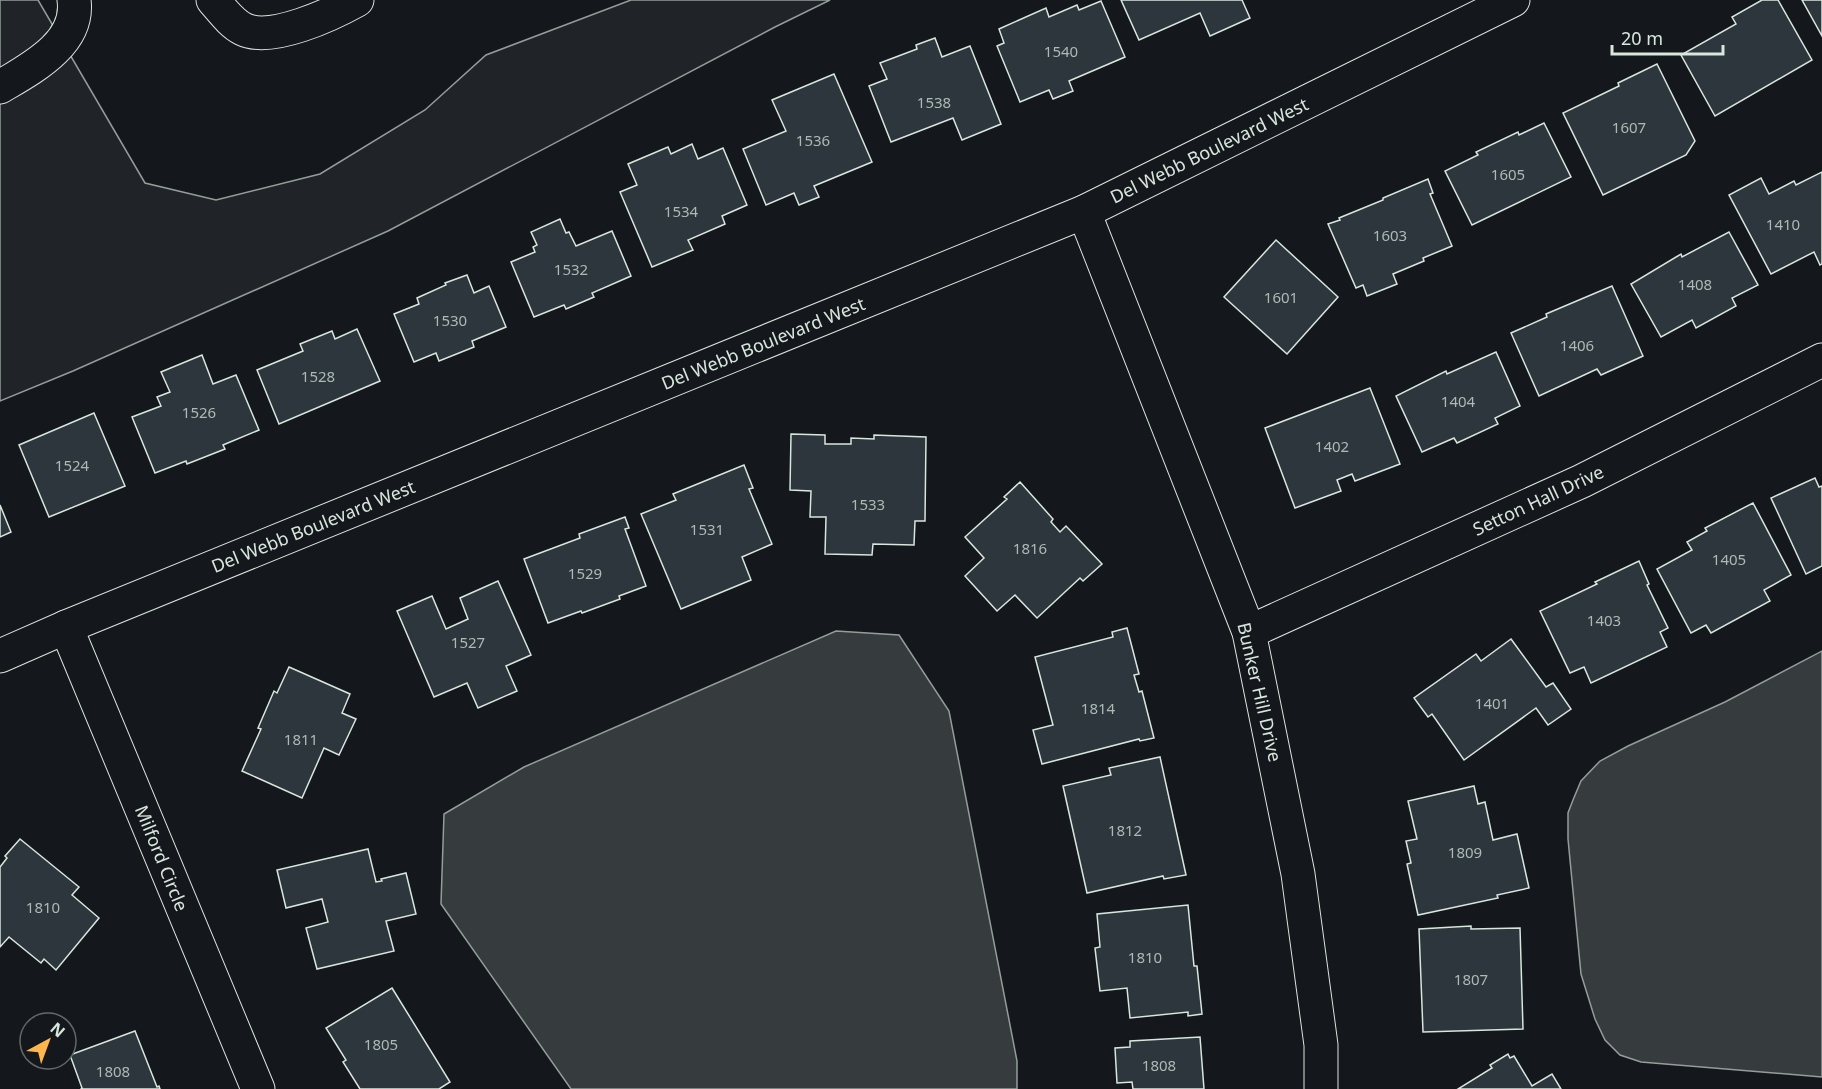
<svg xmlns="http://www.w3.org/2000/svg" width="1822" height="1089" font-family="'Noto Sans',sans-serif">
  <rect width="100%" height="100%" fill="#14181c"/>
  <path fill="#202428" stroke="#939e99" stroke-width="1.5" d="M0,0H38L145,183L216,200L320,174L425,110L486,55L631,0H830L775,27L388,231L73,371L0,401Z"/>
  <g fill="#363b3e" stroke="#939e99" stroke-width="1.5">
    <path d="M836,631L899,635L949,711L1017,1061V1089H571L441,904L444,814L524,767Z"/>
    <path d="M1822,651V1077L1641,1062L1620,1055L1605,1040L1595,1019L1581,974L1568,839V813L1573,800L1581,781L1600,761L1628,746L1725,702Z"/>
  </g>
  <g fill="#2c363c" stroke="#d8e6dc" stroke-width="1.5">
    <path d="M1121,0H1242L1250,18L1210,36L1200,13L1139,40Z"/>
    <path d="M1762,0H1778L1812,60L1715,116L1681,55L1736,24L1732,17Z"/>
    <path d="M1802,0H1822V36Z"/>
    <path d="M1101,1L1125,57L1069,81L1073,91L1053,99L1049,90L1020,102L997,46L1004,43L999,29L1046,8L1049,17L1077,5L1079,10Z"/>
    <path d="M935,38L942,57L970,46L1001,124L962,140L953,118L891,142L869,86L887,79L880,63L917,49L916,45Z"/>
    <path d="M1657,64L1695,141L1686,155L1603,195L1563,113L1619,86L1618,83Z"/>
    <path d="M834,74L872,162L814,186L819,197L799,205L794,193L766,205L743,149L786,131L772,100Z"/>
    <path d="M1544,123L1571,177L1472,225L1445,171L1478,155L1476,152L1518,132L1519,135Z"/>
    <path d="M692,144L698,159L723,148L747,205L722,216L725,224L688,240L693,250L652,267L620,192L637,185L628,164L668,147L671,154Z"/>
    <path d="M1822,172V264L1820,265L1814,252L1771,274L1729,195L1761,178L1769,194L1794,181L1796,185Z"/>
    <path d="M1428,179L1433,193L1430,194L1452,246L1423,258L1424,261L1393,274L1397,284L1367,296L1363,285L1356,288L1328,224L1340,220L1339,218L1383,200V198Z"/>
    <path d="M560,219L566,233L569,232L576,246L612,231L631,276L592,293L594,297L566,309L564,305L534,317L511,262L535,252L533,247L537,245L531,232Z"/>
    <path d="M1729,232L1758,285L1732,298L1736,306L1696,328L1692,320L1661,337L1631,284L1681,254L1682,257Z"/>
    <path d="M1276,240L1338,297L1287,354L1224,297Z"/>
    <path d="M467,275L474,293L489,286L506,327L472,341L474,347L439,361L436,353L414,362L394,314L419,304L417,298L446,285L445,283Z"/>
    <path d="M1612,286L1643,356L1601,375L1597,369L1539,396L1511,333L1547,317L1546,314Z"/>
    <path d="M357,329L380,381L279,424L257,370L303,351L300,344L332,331L335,339Z"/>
    <path d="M1496,352L1520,406L1495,418L1498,424L1457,443L1454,438L1422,452L1396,396L1446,371L1447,374Z"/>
    <path d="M202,355L213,384L236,375L259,430L223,445L225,449L187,464L186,461L155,473L132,417L161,406L157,397L170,392L161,372Z"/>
    <path d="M1370,388L1400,464L1355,481L1352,474L1337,480L1341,491L1295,508L1265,428Z"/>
    <path d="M94,413L125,486L49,517L19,445Z"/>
    <path d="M791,434L825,435V444H851V438L874,439V435L926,437L925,521H915L914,545L873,544L872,555L825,554L826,517H810L811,491L790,490Z"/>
    <path d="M744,465L753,488L749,489L772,544L742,557L751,580L681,609L641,514L676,500L673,494Z"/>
    <path d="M1815,478L1819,487L1822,486V566L1806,574L1771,498Z"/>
    <path d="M1020,482L1053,519L1051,522L1060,532L1066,526L1102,564L1083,581L1080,578L1037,618L1015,595L997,611L965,576L984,558L965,537L1007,499L1004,497Z"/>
    <path d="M1753,503L1791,575L1764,590L1770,601L1711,633L1706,625L1691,633L1657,569L1692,550L1687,542L1707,531L1705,528Z"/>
    <path d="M0,505L11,532L0,537Z"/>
    <path d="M625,517L629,528L625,529L646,586L619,596L620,599L582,613L581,611L548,623L524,559L580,538L579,534Z"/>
    <path d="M1639,561L1649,584L1647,585L1668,628L1660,632L1667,647L1591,683L1584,667L1570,673L1540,611L1597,584L1595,582Z"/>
    <path d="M498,581L531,655L506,666L517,691L478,708L467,683L434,697L397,611L432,596L446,629L468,619L460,598Z"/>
    <path d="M1127,628L1139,674L1134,675L1139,692L1142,691L1154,738L1140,741L1139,739L1042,764L1033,730L1053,725L1035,657L1113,637L1112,632Z"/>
    <path d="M1511,639L1546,687L1553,683L1571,709L1548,725L1536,708L1464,760L1432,714L1428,717L1414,698L1476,654L1481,661Z"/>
    <path d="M289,667L350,694L342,713L356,719L339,755L324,748L302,798L242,771L261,729L258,728L274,691L277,693Z"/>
    <path d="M1160,757L1186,875L1164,879L1163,876L1087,893L1063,786L1111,775L1109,768Z"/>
    <path d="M1474,786L1478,804L1485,802L1493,840L1517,834L1529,888L1497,895L1498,898L1418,915L1407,864L1411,863L1406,841L1417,839L1408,801Z"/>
    <path d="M20,839L79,887L72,895L99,918L56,970L44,959L41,963L9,937L0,947V867L7,858L5,856Z"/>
    <path d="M368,849L376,882L382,881L381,879L406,873L416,914L386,921L394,951L317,969L306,928L328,922L322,899L286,908L277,870Z"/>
    <path d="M1188,905L1194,966H1197L1202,1014L1188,1016V1012L1130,1018L1127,988L1100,991L1095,948L1100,947L1097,914Z"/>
    <path d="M1471,926V929L1520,928L1523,1029L1423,1032L1419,929Z"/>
    <path d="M392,988L450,1082L439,1089H360L343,1062L346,1060L326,1028Z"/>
    <path d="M135,1031L157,1087L159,1086L160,1089H81L82,1088L70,1055Z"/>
    <path d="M1200,1037L1204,1089H1133L1132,1082L1117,1083L1115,1048L1130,1047V1041Z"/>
    <path d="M1508,1054L1510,1058L1514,1056L1532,1086L1552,1074L1561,1089H1458L1492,1068L1490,1065Z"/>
  </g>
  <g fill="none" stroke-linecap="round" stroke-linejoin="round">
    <g stroke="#d8e6dc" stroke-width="35">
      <g id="minor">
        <path d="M213,0C222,10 231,23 243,29C271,43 332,14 357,0"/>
        <path d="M0,87C32,68 80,43 74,0"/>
        <path d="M1084,212L1249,632L1298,874L1321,1045V1089"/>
        <path d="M66,627L258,1089"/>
        <path d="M1249,632L1582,481L1822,360"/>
        <path d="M0,656L66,627L1084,212L1513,0"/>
      </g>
    </g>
    <use href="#minor" stroke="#14181c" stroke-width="33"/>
  </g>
  <g text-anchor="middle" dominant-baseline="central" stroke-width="4.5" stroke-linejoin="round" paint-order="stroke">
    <g font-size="15" fill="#adbab4">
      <text x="1061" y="51">1540</text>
      <text x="934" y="102">1538</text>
      <text x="1629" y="127">1607</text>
      <text x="813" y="140">1536</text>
      <text x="1508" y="174">1605</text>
      <text x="681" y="211">1534</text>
      <text x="1783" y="224">1410</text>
      <text x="1390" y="235">1603</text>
      <text x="571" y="269">1532</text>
      <text x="1695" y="284">1408</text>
      <text x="1281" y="297">1601</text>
      <text x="450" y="320">1530</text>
      <text x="1577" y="345">1406</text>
      <text x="318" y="376">1528</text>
      <text x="1458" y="401">1404</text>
      <text x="199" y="412">1526</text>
      <text x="1332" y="446">1402</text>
      <text x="72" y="465">1524</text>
      <text x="868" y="504">1533</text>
      <text x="707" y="529">1531</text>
      <text x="1030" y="548">1816</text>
      <text x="1729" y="559">1405</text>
      <text x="585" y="573">1529</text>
      <text x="1604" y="620">1403</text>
      <text x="468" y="642">1527</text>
      <text x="1492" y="703">1401</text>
      <text x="1098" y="708">1814</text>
      <text x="301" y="739">1811</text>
      <text x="1125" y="830">1812</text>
      <text x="1465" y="852">1809</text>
      <text x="43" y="907">1810</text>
      <text x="1145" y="957">1810</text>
      <text x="1471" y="979">1807</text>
      <text x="381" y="1044">1805</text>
      <text x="1159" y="1065">1808</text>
      <text x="113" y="1071">1808</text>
    </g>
    <g font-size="18" fill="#d8e6dc" stroke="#14181c">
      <text transform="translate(1209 150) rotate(-26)">Del Webb Boulevard West</text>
      <text transform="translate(763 343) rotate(-22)">Del Webb Boulevard West</text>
      <text transform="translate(1538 500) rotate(-25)">Setton Hall Drive</text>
      <text transform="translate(313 526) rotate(-22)">Del Webb Boulevard West</text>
      <text transform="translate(1260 692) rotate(77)">Bunker Hill Drive</text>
      <text transform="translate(162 858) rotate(68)">Milford Circle</text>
    </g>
  </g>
  <g transform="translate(48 1041) rotate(41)"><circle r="28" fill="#14181c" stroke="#626a69" stroke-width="1.5"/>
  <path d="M0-4.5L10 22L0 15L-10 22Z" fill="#ffb74d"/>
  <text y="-9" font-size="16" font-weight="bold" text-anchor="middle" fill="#d8e6dc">N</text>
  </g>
  <path d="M1612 45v9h111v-9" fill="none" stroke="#d8e6dc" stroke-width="3"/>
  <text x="1621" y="45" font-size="18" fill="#d8e6dc" stroke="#14181c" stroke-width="4.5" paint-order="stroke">20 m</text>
</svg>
